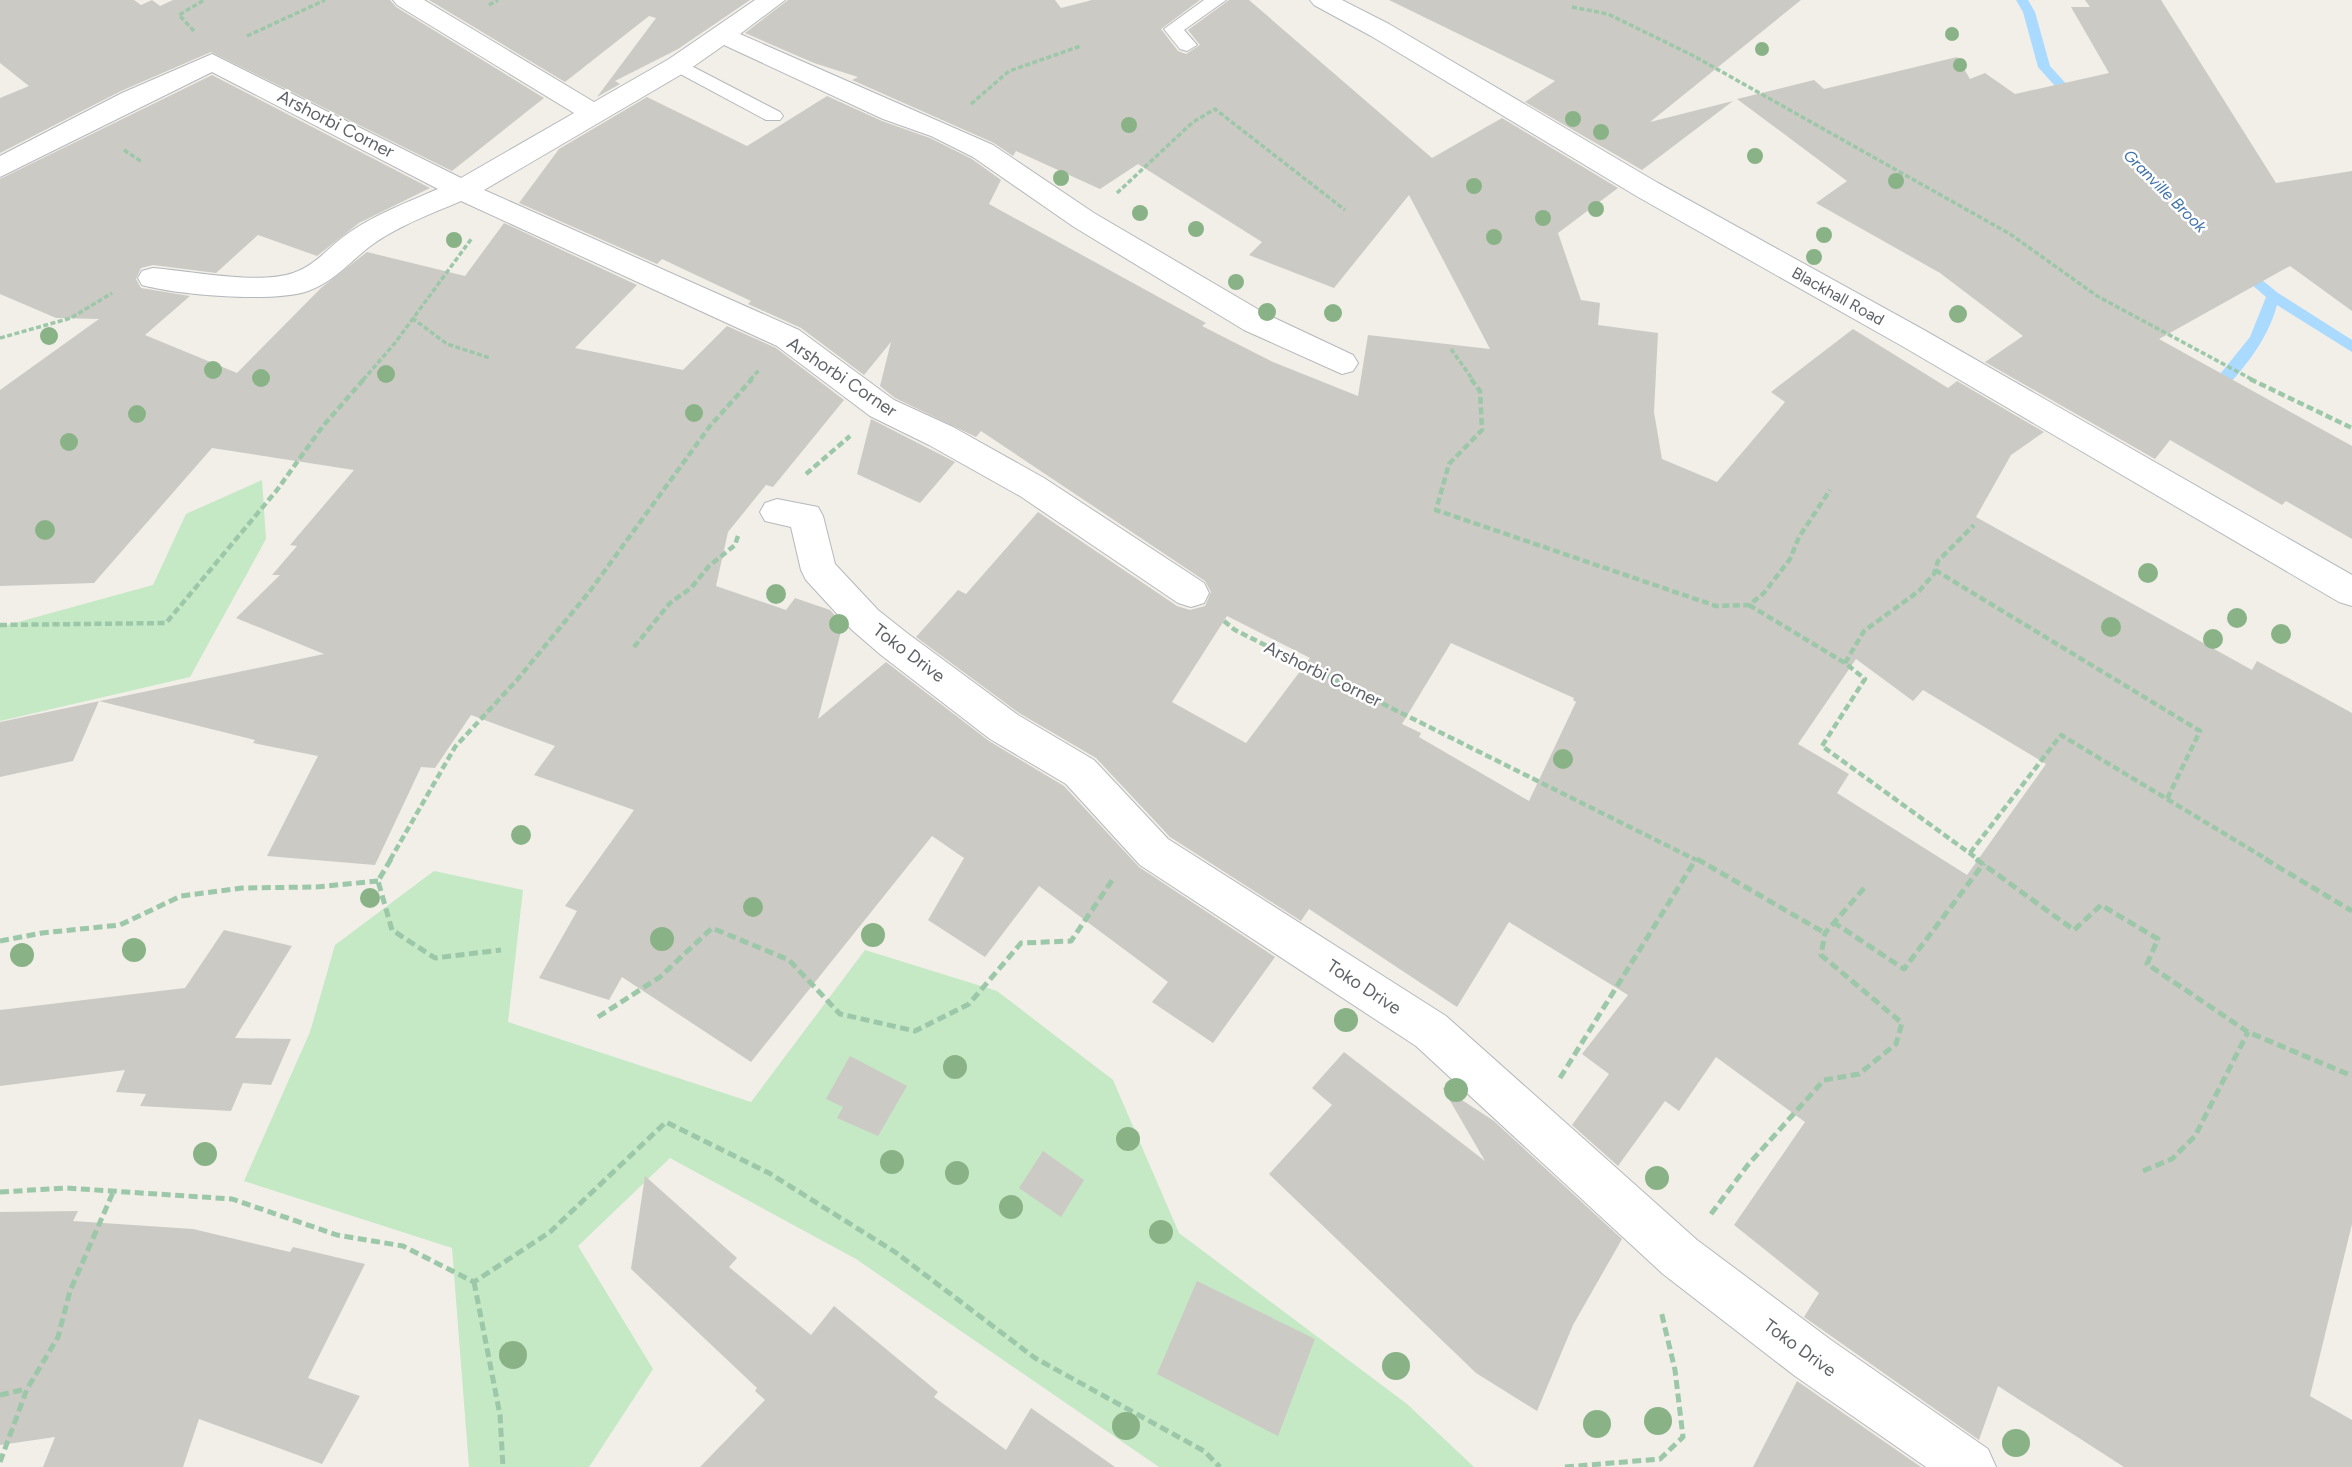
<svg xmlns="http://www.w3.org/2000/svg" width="2352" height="1467" font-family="Figtree,sans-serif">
  <rect width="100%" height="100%" fill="#f1efe8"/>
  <g fill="#c5e8c5">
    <path d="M262,480L266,539L190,677L0,721V627L153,585L186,514Z"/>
    <path d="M434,871L523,890L508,1022L751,1102L865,950L997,991L1113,1080L1179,1233L1407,1404L1474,1467H1159L856,1259L670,1158L578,1246L653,1369L589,1467H469L452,1248L244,1181L310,1032L335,945Z"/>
  </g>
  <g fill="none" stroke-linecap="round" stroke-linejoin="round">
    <g fill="#aadaff" fill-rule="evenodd">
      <path d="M2016,0H2028L2035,12L2050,66L2080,99V105H2072L2038,67L2023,12Z"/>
      <path d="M2241,263L2278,293L2352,340V352L2277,305C2267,342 2243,369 2218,397H2208L2206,393L2208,389L2250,337L2266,297L2236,271L2234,268Z"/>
    </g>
  </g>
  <g fill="#cccac5" fill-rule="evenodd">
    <path d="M0,0H134L141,5L152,0L160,6L173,0H390L396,7L544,98L452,171L211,52L121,91L0,153V98L29,86L0,63Z"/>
    <path d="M429,0H750L678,49L615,81L620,84L597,97L656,18L649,16L565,82Z"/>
    <path d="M788,0H1055L1061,8L1092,0H1200L1161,29L1178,51L1186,54L1200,45L1188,30L1229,0H1249L1432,158L1502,118L1618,188L1558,233L1581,300L1600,303L1598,325L1658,333L1654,412L1662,459L1717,482L1785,402L1771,392L1853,329L1948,388L1957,381L2044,432L2011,455L1976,517L2252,670L2257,661L2352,713V1224L2310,1396L2352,1420V1467H2124L1998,1386L1979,1440L1804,1317L1819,1293L1734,1225L1805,1122L1716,1057L1679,1111L1665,1101L1618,1166L1572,1125L1609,1074L1582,1054L1628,995L1509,922L1457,1007L1309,909L1301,921L1170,837L1096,758L1019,713L916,637L958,590L966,594L1038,512L1177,606L1190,610L1205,606L1211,592L1205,581L981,431L976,437L895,398L880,386L891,342L864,375L801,328L748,304L751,301L662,259L657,264L519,203L559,149L647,97L747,146L827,96L882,121L930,138L972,159L1001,180L989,204L1206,323L1202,326L1273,362L1358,396L1368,335L1490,349L1409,195L1334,288L1249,255L1262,242L1138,164L1100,189L1016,151L1013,156L994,143L852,80L858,77L814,63L745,33ZM1227,616L1310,658L1246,743L1172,702ZM1451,643L1574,698L1573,700L1576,702L1529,801L1419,737L1421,733L1402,724ZM1856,659L1913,701L1923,690L2046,764L1967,875L1837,793L1849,774L1798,744Z"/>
    <path d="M1389,0H1801L1650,122L1733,101L1642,170L1525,102L1555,81Z"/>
    <path d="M2085,0H2161L2276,183L2352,171V311L2290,266L2159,339L2352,446V539L2286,501L2282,505L2170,440L2155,459L1985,362L2023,336L1940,273L1816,203L1847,181L1737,99L1814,80L1824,89L1957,57L1970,79L1985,73L2015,94L2109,73L2071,7H2090Z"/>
    <path d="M212,75L430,188L359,223L317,256L258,235L216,273L153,265L141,268L136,279L141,288L190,296L145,335L237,373L321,288L367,252L465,276L504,223L637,285L575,348L683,370L727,326L776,348L844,400L773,487L766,485L728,532L716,586L786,610L795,598L830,610L843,624L818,719L886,662L989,741L1064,786L1139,867L1275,957L1213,1043L1152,1002L1168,982L1039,886L985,957L928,920L964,858L932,836L751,1062L622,977L609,1000L539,978L577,911L565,906L634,810L534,775L555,746L471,715L435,768L421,767L375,865L267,856L318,756L253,743L255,740L99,701L73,761L0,777V722L324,654L236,618L280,575H272L297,546L290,545L354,470L212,448L94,583L0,586V390L99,319L56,318L0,294V179Z"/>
    <path d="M871,419L955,462L920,503L857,474Z"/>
    <path d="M224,930L292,946L235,1038L291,1039L271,1085L243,1083L231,1111L140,1106L146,1094L116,1092L125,1070L0,1086V1010L185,988Z"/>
    <path d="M1344,1052L1485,1161L1442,1087L1494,1121L1622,1239L1573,1325L1537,1411L1476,1373L1269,1174L1332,1105L1312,1088Z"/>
    <path d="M850,1056L907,1086L878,1136L837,1118L843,1107L826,1099Z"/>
    <path d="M1043,1151L1084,1180L1061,1217L1019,1188Z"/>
    <path d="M645,1176L737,1258L729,1267L811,1335L834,1306L938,1392L934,1397L1006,1450L1031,1408L1115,1467H700L765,1400L755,1391L757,1388L631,1269Z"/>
    <path d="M78,1211L73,1221L193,1229L290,1252L293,1247L365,1264L308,1378L360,1396L322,1464L199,1419L183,1467H43L55,1437L0,1445V1212Z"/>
    <path d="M1197,1281L1315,1339L1278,1436L1157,1374Z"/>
    <path d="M1797,1381L1921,1467H1753Z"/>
  </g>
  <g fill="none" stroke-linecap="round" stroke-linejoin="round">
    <g stroke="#b5b8bc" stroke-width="2">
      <g id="service">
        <path d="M1204,0H1226L1184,30L1197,45L1187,51L1180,49L1164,29Z"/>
        <path d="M678,59L780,112L783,116L780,120H766L671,69L668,65L671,61Z"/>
      </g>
    </g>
    <g stroke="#b5b8bc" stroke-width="2">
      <g id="minor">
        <path d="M393,0H424L594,102L669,59L755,0H785L740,34L993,145L1094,213L1266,314L1353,355L1358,363L1353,371L1342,374L1244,330L1074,227L973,157L931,136L883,119L724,45L687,71L484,190L799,330L894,400L953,427L1044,478L1204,583L1209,593L1204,603L1191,607L1178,603L1020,496L929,445L870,416L777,346L461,201C431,214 395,227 369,247C349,263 333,282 308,291C274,303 178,295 142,285L138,278L142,271L153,268C190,271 259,285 293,273C317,265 330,245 350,232C376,214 408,202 438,189L212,72L0,177V156L122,93L212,54L461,178L574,113L397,5Z"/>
        <path d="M777,499L818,507L823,516L835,564L878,610L907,633L1018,715L1094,760L1168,839L1446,1016L1697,1240L1831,1340L1988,1449L1996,1467H1926L1795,1376L1663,1274L1416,1046L1140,865L1066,784L990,739L881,655L852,630L806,580L801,570L791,527L765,521L760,512L765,503Z"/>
      </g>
    </g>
    <g stroke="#b6babf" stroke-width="2">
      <path id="secondary" d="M1310,0H1342L1389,24L1658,183L1924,330L2352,575V606L2339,602L1902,346L1638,197L1371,36L1314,5Z"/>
    </g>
    <g stroke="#9cc7a9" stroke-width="3.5" stroke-dasharray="5 2.5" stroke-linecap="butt">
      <path d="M489,5L498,0"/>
      <path d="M1572,7L1608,14L1692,55L2010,234L2097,296L2253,380"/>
      <path d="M194,31L179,15L204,0"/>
      <path d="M247,36L325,0"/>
      <path d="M971,104L1009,71L1081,46"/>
      <path d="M124,150L142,162"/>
      <path d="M1117,193L1193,122L1215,109L1345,210"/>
      <path d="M412,318L447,344L490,358"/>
      <path d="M0,338L71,318L112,293"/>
      <path d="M1451,349L1473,380"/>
      <path d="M363,380L395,343L472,238"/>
      <path d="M750,380L759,370"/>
    </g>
    <g stroke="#9cc7a9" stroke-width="4.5" stroke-dasharray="7 3.5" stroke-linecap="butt">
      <path d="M1471,379L1480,391L1482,430L1449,464L1436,510L1716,606L1749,605L1764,593L1790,559L1799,537L1830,490"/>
      <path d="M2250,379L2352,428"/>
      <path d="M806,474L850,436"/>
      <path d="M1935,570L2200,731L2167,799"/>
      <path d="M1749,605L1845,663L1865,679L1822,746L1979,860"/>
      <path d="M1224,621L1235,630L1696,860"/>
      <path d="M0,625L166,623L277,490L323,426L364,379"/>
      <path d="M634,647L670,603L691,588L709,566L735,545L739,533"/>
      <path d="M1845,663L1864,631L1919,591L1934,574L1938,561L1974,525"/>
      <path d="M1970,853L2061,735L2268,860"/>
      <path d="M1697,859L1699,860"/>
      <path d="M390,860L455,747L517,680L590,591L710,426L752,379"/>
    </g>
    <g stroke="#9cc7a9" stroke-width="5" stroke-dasharray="9 4.5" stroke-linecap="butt">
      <path d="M391,859L378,881L392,930L435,958L501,950"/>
      <path d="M1697,859L1825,933"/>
      <path d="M1976,859L2074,930L2101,905L2158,939L2147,964L2248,1032L2352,1076"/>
      <path d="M2265,859L2352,911"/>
      <path d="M1833,922L1904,969L1984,863"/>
      <path d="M0,941L42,933L120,925L181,896L242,888L316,887L378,881"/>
      <path d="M598,1017L660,977L712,928L789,960L840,1014L915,1031L969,1004L1021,943L1071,941L1113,879"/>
      <path d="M1560,1078L1696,859"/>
      <path d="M2143,1171L2172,1159L2195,1136L2248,1032"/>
      <path d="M0,1192L66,1188L232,1199L337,1235L403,1246L474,1282L550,1232L666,1122L769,1173L895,1252L1035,1358L1204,1451L1220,1467"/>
      <path d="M1711,1214L1747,1166L1824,1080L1859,1074L1896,1044L1902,1023L1821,955L1825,933L1866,886"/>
      <path d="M474,1282L500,1415L503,1467"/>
      <path d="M0,1395L26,1389"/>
      <path d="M0,1462L27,1389L58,1337L70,1291L114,1190"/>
      <path d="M1565,1467L1660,1459L1683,1437L1675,1370L1661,1311"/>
    </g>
    <use href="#service" fill="#fff" fill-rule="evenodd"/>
    <use href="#minor" fill="#fff" fill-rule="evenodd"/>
    <use href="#secondary" fill="#fff" fill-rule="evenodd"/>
  </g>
  <g fill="#89b387">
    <circle cx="1952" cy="34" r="7"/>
    <circle cx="1762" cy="49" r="7"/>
    <circle cx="1960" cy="65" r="7"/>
    <circle cx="1573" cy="119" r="8"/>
    <circle cx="1129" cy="125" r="8"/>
    <circle cx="1601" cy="132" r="8"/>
    <circle cx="1755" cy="156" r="8"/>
    <circle cx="1061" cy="178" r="8"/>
    <circle cx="1896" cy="181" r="8"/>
    <circle cx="1474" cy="186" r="8"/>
    <circle cx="1596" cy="209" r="8"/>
    <circle cx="1140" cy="213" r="8"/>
    <circle cx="1543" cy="218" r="8"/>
    <circle cx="1196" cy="229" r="8"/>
    <circle cx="1824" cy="235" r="8"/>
    <circle cx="1494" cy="237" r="8"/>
    <circle cx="454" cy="240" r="8"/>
    <circle cx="1814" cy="257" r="8"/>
    <circle cx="1236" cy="282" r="8"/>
    <circle cx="1267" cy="312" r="9"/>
    <circle cx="1333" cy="313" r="9"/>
    <circle cx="1958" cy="314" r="9"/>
    <circle cx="49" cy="336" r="9"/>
    <circle cx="213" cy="370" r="9"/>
    <circle cx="386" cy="374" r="9"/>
    <circle cx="261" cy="378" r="9"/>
    <circle cx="694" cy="413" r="9"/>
    <circle cx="137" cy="414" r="9"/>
    <circle cx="69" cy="442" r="9"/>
    <circle cx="45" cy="530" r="10"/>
    <circle cx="2148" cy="573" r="10"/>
    <circle cx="776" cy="594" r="10"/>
    <circle cx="2237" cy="618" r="10"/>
    <circle cx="839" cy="624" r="10"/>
    <circle cx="2111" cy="627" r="10"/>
    <circle cx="2281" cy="634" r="10"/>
    <circle cx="2213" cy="639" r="10"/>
    <circle cx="1563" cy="759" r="10"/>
    <circle cx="521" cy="835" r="10"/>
    <circle cx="370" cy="898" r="10"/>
    <circle cx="753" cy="907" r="10"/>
    <circle cx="873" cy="935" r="12"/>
    <circle cx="662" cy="939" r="12"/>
    <circle cx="134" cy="950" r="12"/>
    <circle cx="22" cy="955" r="12"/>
    <circle cx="1346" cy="1020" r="12"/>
    <circle cx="955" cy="1067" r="12"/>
    <circle cx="1456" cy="1090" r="12"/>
    <circle cx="1128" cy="1139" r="12"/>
    <circle cx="205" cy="1154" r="12"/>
    <circle cx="892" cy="1162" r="12"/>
    <circle cx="957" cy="1173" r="12"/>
    <circle cx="1657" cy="1178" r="12"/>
    <circle cx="1011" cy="1207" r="12"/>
    <circle cx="1161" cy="1232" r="12"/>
    <circle cx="513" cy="1355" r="14"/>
    <circle cx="1396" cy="1366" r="14"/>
    <circle cx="1658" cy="1421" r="14"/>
    <circle cx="1597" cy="1424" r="14"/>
    <circle cx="1126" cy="1426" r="14"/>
    <circle cx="2016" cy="1443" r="14"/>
  </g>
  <g text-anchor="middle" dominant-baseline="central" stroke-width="5" stroke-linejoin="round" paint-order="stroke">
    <g font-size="16" font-style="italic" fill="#4174aa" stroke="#fff">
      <text transform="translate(2165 191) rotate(45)">Granville Brook</text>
    </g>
    <g font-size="16" fill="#5f6368" stroke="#fff">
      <text transform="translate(1838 296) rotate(29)">Blackhall Road</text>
    </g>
    <g font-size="18" fill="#5f6368" stroke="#fff">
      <text transform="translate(336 124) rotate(27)">Arshorbi Corner</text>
      <text transform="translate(842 377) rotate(34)">Arshorbi Corner</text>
      <text transform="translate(909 653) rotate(37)">Toko Drive</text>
      <text transform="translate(1323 674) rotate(26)">Arshorbi Corner</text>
      <text transform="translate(1364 987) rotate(33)">Toko Drive</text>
      <text transform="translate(1800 1348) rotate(36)">Toko Drive</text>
    </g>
  </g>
</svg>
